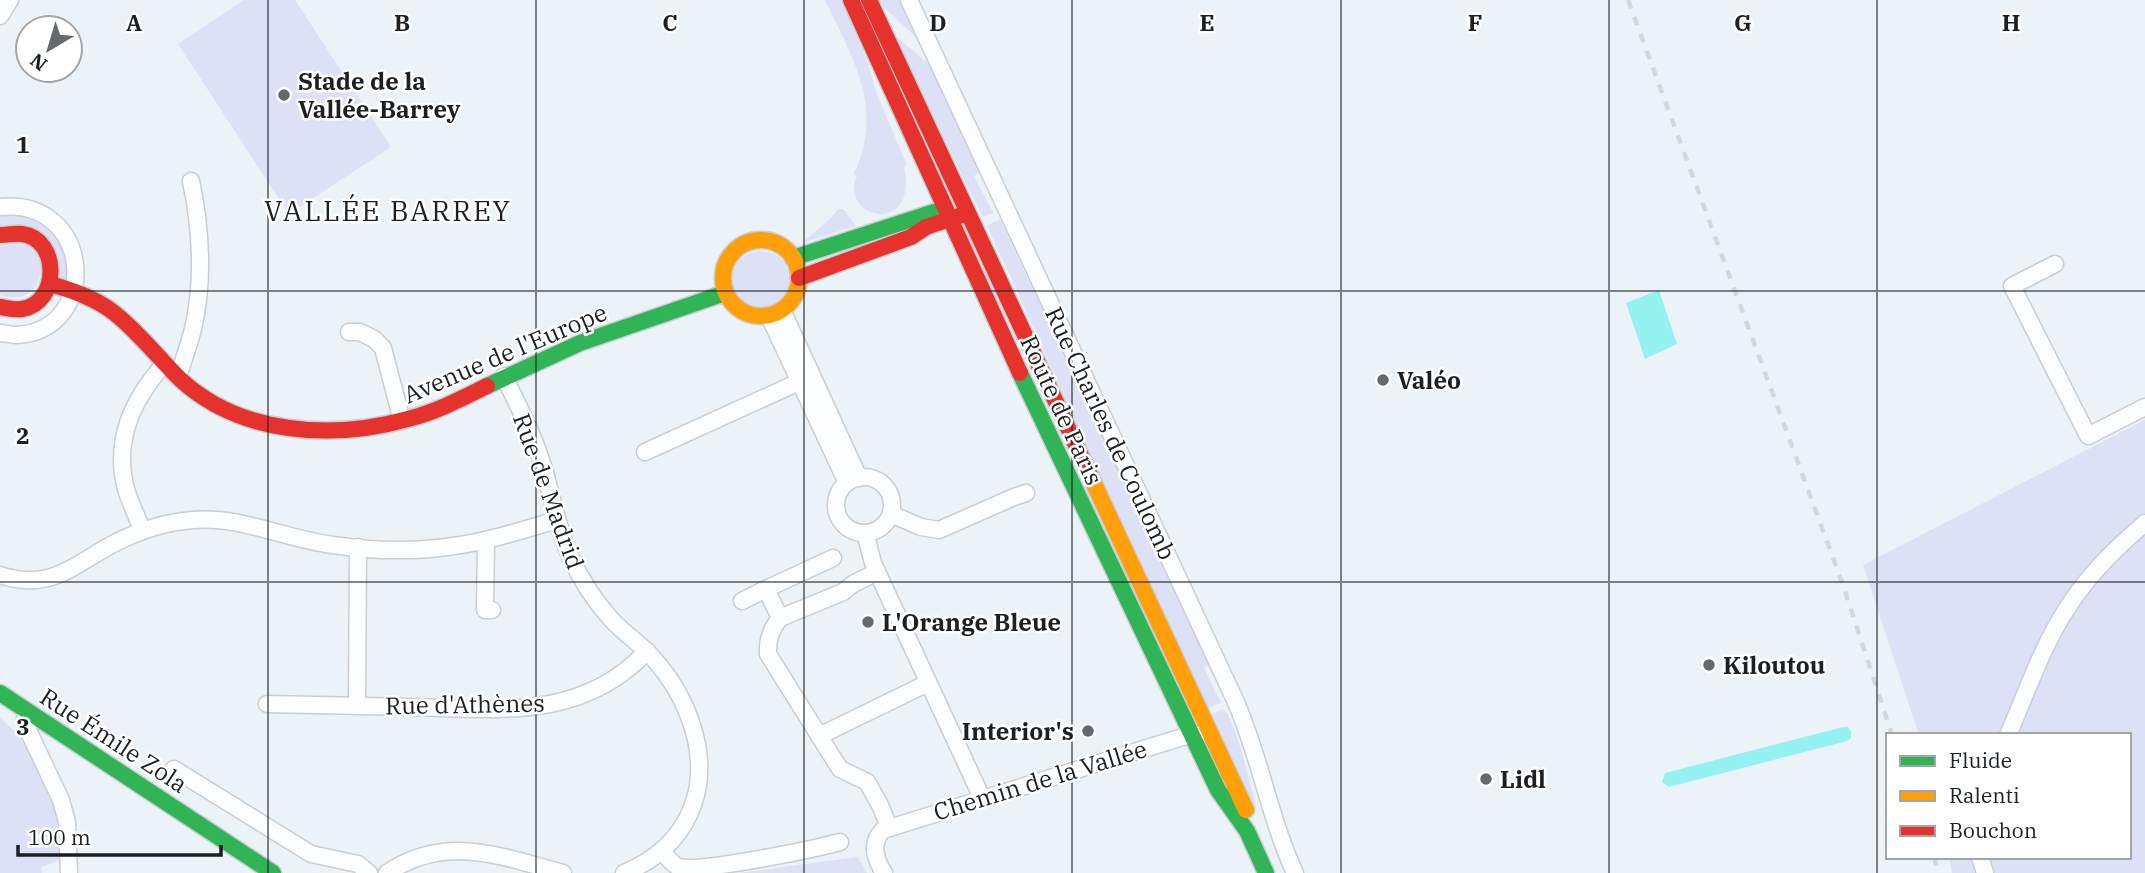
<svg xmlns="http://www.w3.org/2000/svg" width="2145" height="873" font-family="'IBM Plex Serif',serif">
  <rect width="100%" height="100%" fill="#ebf3f8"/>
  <g fill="#dde1f5">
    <path d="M244,0H295L391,147L289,214L178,44Z"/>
    <path d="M825,0H842L867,61L878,97L907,165L904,167C919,237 838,219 857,176L854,174C885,107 853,60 825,0Z"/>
    <path d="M876,0H900L918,39L878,2Z"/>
    <path d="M890,31L932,67L980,172L974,176L993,213L983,217Z"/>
    <path d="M838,209H843L856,226L802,243L830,219Z"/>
    <path d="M10,213C25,215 37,222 51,225L49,230C62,243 67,256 71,275L61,281L59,267L0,226V216Z"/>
    <path d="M1000,219L1033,290L1036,289L1211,664L1204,668L1221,703L1204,709C1131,549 1061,386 987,226Z"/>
    <path d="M9,242C15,243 25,244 30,247C53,262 38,309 0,295V245Z"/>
    <circle cx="761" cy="281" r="30"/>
    <path d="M2145,420V873H1952L1949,857H2129V735H1919L1863,565Z"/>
    <path d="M1223,709C1237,721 1251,790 1257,811L1208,716Z"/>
    <path d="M0,718L20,736L50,796L57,816L60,857L57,861L41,867L42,873H0Z"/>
    <path d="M858,857L867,873H738Z"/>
  </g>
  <g fill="#94f2f1">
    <path d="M1659,290L1677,344L1645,359L1626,303Z"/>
    <path d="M1843,727H1848L1851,731V738L1847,741L1669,787L1662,782L1665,773Z"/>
  </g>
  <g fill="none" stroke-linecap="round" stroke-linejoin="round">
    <g stroke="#c8ced2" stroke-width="19">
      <g id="street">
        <path d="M909,0L1235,700C1260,756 1269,817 1295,873"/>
        <path d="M0,16L10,0"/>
        <path d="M0,207C93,197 102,331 16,335C11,335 5,333 0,333"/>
        <path d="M2055,264L2012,286L2088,436L2145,407"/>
        <path d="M782,310L859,478"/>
        <path d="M769,316L847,483"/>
        <path d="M349,332H360L374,339L383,348L402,421"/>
        <path d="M504,376C516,402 530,427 539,454C551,487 555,523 570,556C580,578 594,600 610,618C623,633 640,643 653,658C687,696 711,754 693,805C681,838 656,860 624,873"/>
        <path d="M178,377C183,361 189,345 193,329C204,281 201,229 191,181"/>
        <path d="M645,452L799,382"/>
        <circle cx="864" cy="505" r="28"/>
        <path d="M891,514L921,527L939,530L1014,497L1026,493"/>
        <path d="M142,530C137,516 130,503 126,489C113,440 133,399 165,363"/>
        <path d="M868,534L867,540L873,563L982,798"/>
        <path d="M486,540L485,610H492"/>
        <path d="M877,572L853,584L843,592L780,618C771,629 767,640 768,654L840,769L867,782L880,805L889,827"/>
        <path d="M0,575C53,592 73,564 117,542C141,530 166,522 193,520C242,516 285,539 333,545C372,551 414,552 454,546C489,541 523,530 557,520"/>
        <path d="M742,601L766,589"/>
        <path d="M780,618L766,589L833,558"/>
        <path d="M267,704C315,705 363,706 411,707C498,709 582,721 647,651"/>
        <path d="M357,705L358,547"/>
        <path d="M29,712L25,719L27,728L61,800L67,822L69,873"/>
        <path d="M2008,735C2027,692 2042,646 2068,607C2089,574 2116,548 2145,523"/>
        <path d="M819,736L928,683"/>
        <path d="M174,769L311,854L358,864L369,873"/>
        <path d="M662,852C667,856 672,864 678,867C699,873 814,849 840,842"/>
        <path d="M1980,857L1985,873"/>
        <path d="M387,873C447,833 502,857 563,873"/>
        <path d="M884,873C875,859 870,843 883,830L1189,735H1198"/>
      </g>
    </g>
    <g stroke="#c8ced2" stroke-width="19">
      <g id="fast">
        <path d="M793,258L934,212"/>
        <path d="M1020,373L1218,790L1247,831L1266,873"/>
        <path d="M487,386L580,343L725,293"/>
        <path d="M0,693L273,873"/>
      </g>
    </g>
    <g stroke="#c8ced2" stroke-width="19">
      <g id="slow">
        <circle cx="761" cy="278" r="38"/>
        <path d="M1089,473L1246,810"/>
      </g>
    </g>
    <g stroke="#c8ced2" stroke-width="19">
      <g id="jam">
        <path d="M851,0L1020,373"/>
        <path d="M869,0L1089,473"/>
        <path d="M0,235C7,235 15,233 22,234C60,239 60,303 22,309C15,310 7,308 0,307"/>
        <path d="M799,278L911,237L926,227L962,215"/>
        <path d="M50,284C72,290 95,298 113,312C139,332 158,358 181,380C241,435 333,440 408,419C436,412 461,399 487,386"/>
      </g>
    </g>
    <use href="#street" stroke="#fcfdfe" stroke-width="16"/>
    <use href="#fast" stroke="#30b455" stroke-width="16"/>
    <use href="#slow" stroke="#ff9f0a" stroke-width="16"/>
    <use href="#jam" stroke="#e5322d" stroke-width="16"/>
    <g stroke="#d5d8d9" stroke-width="4.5" stroke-dasharray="9 9" stroke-linecap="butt">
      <path d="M1628,0L1843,585L1892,735"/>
      <path d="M1934,857L1938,873"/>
    </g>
  </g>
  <path fill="none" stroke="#1a2023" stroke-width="2" stroke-opacity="0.55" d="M268,0V873M536,0V873M804,0V873M1072,0V873M1341,0V873M1609,0V873M1877,0V873M0,291H2145M0,582H2145"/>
  <g fill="#636a6e" stroke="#fff" stroke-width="2.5">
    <circle cx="284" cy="95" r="7"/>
    <circle cx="1383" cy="380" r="7"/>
    <circle cx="868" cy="622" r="7"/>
    <circle cx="1709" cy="665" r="7"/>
    <circle cx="1088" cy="731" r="7"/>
    <circle cx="1486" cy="779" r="7"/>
  </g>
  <g text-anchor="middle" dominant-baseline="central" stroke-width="5" stroke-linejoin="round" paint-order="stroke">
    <g font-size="24" font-weight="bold" fill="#1a2023" stroke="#fff" text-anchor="start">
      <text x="298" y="81">Stade de la<tspan x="298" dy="28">Vallée-Barrey</tspan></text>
      <text x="1397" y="380">Valéo</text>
      <text x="882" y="622">L'Orange Bleue</text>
      <text x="1723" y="665">Kiloutou</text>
      <text x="1074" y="731" text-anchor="end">Interior's</text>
      <text x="1500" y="779">Lidl</text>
    </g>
    <g font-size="24" fill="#1a2023" stroke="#fff">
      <text transform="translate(505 353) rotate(-23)">Avenue de l'Europe</text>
      <text transform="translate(1062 410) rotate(65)">Route de Paris</text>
      <text transform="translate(1111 433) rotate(65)">Rue Charles de Coulomb</text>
      <text transform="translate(549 491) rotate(70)">Rue de Madrid</text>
      <text transform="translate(465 704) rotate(-1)">Rue d'Athènes</text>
      <text transform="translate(114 740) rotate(33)">Rue Émile Zola</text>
      <text transform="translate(1040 780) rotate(-17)">Chemin de la Vallée</text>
    </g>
    <g font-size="28" letter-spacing="2" fill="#1a2023" stroke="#fff">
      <text x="388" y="210">VALLÉE BARREY</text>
    </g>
  </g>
  <g font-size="23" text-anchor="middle" font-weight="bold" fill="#1a2023" stroke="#fff" stroke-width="5" stroke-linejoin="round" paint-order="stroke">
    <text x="134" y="31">A</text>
    <text x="402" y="31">B</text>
    <text x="670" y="31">C</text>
    <text x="938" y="31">D</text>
    <text x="1207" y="31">E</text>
    <text x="1475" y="31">F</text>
    <text x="1743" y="31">G</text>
    <text x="2011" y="31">H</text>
    <text x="23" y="153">1</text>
    <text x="23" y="444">2</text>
    <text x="23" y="735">3</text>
  </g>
  <rect x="1886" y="733" width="245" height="126" fill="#ffffff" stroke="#a3a6a7" stroke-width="2"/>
  <rect x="1900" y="756" width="35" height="10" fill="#30b455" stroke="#a3a6a7" stroke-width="2"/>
  <text x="1949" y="768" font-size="21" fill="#1a2023">Fluide</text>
  <rect x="1900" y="791" width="35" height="10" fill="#ff9f0a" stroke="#a3a6a7" stroke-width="2"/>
  <text x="1949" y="803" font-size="21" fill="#1a2023">Ralenti</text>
  <rect x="1900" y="826" width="35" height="10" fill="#e5322d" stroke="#a3a6a7" stroke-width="2"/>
  <text x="1949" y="838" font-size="21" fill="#1a2023">Bouchon</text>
  <g transform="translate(49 49) rotate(218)"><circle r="33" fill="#ffffff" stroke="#a3a6a7" stroke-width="2"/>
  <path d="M0-5L12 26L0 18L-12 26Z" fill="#636a6e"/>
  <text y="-10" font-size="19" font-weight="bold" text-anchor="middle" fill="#1a2023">N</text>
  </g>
  <path d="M18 845v10h203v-10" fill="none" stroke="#1a2023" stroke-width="3.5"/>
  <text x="28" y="845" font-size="21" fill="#1a2023" stroke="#ffffff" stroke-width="5" paint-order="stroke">100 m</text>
</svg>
